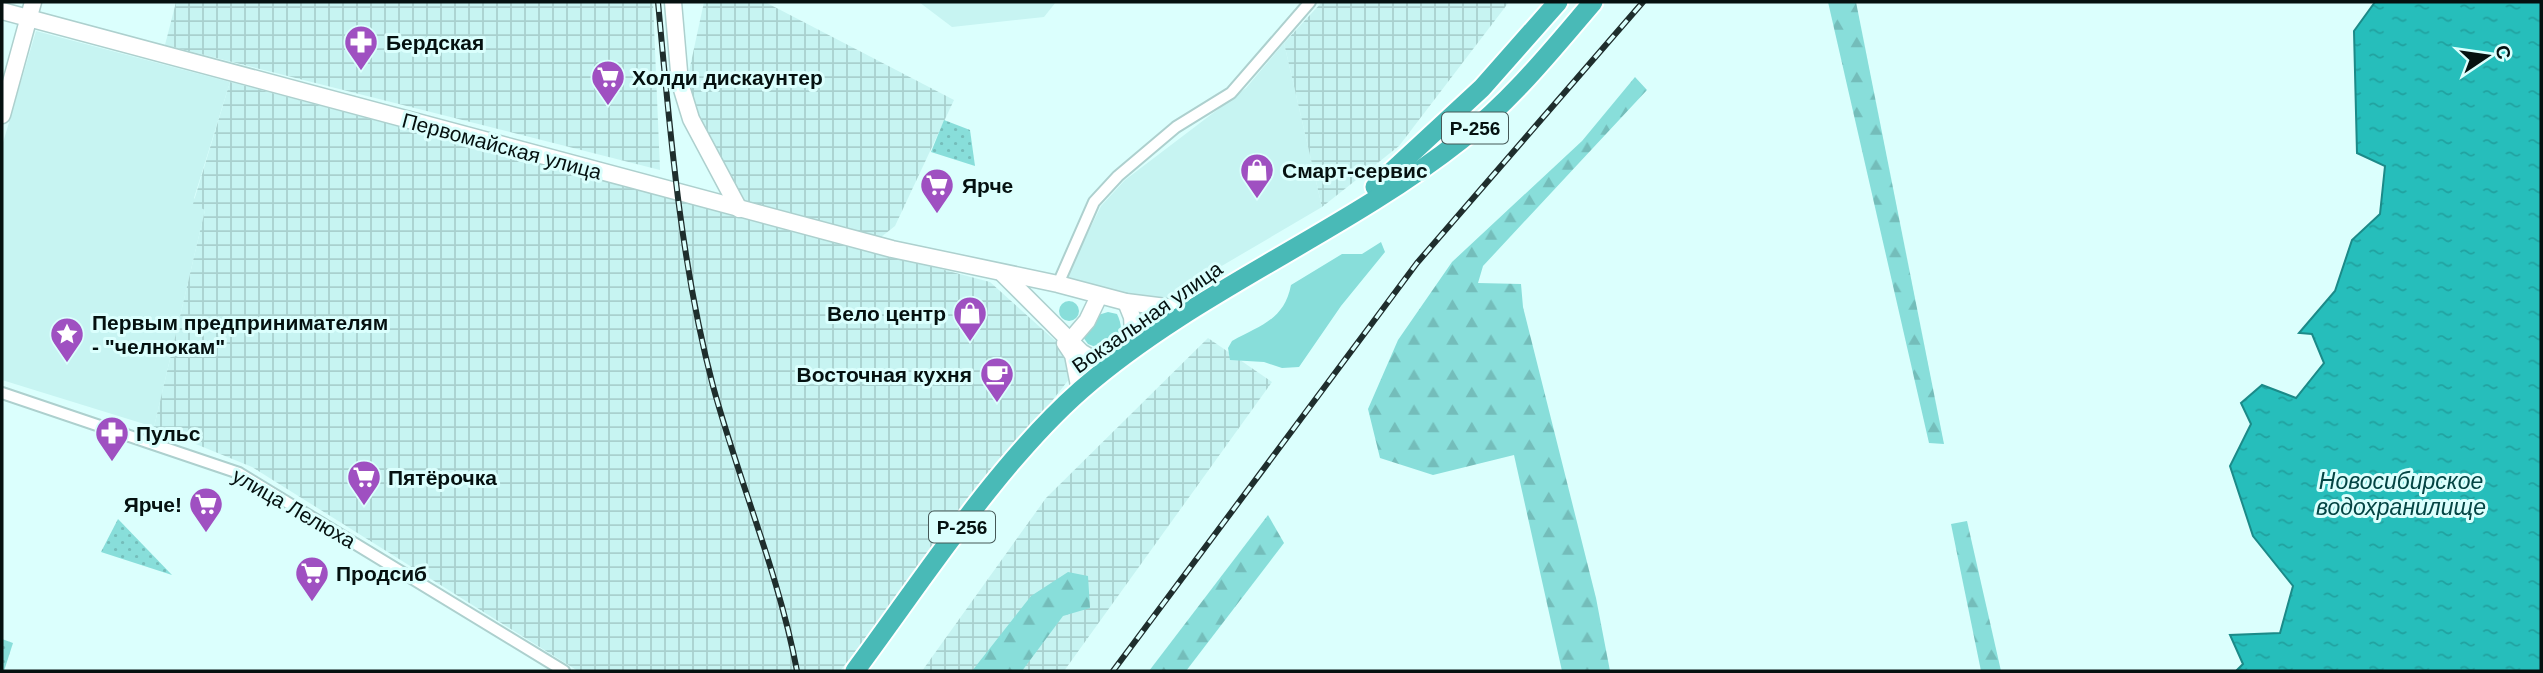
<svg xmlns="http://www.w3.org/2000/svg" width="2543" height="673" font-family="Arial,sans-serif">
  <defs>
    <pattern id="industrial-grid" width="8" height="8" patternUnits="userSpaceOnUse" patternTransform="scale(1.75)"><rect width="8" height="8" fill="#c7f4f2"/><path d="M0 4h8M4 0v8" fill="none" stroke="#a9d0ce"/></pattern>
    <pattern id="forest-firs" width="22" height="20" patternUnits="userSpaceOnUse" patternTransform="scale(1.75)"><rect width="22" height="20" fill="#88deda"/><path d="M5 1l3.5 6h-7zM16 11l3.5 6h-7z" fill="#74bdba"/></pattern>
    <pattern id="park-dots" width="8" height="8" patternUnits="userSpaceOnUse" patternTransform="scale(1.75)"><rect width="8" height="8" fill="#88deda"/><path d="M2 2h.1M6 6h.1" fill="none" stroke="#74bdba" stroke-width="1.8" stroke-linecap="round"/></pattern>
    <pattern id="water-ripples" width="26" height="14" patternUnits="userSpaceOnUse" patternTransform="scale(1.75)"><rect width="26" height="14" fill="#26bebb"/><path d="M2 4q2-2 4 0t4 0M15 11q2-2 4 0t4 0" fill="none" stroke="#21a2a0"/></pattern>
  </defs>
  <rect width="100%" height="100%" fill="#dbfffd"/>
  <g fill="#c7f4f2">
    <path d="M919,2H1056L1044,17L952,27Z"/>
    <path d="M36,31L230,82L194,198L205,210L154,427L2,380V146Z"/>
    <path d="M1284,43L1322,207L1157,304L1064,282L1101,206L1125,180L1246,88Z"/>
  </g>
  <g fill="url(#industrial-grid)">
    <path d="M176,2H653L660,170L165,45Z"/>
    <path d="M704,2H765L954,100L895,226L876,241L742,200L682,104Z"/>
    <path d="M1322,2H1509L1399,146L1322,207L1284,43Z"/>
    <path d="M230,82L990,282L1081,364L840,671H578L252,467L154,427L205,210L193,204Z"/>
    <path d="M1208,338L1272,382L1064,671H922L1046,498Z"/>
  </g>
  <g fill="#88deda">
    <path d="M1381,242L1385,252L1341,306L1299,367L1282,368L1264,362L1230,360L1228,348L1232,341C1261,325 1284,320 1291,285L1342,254H1362Z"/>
    <circle cx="1069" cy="311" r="10"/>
    <path d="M1108,312L1117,314C1127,335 1116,340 1098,348L1088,344L1083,337L1098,315Z"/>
  </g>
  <g fill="url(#forest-firs)">
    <path d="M1828,2H1856L1944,444L1929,443Z"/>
    <path d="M1635,77L1647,90L1483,266L1478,283L1521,284L1523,307L1596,598L1610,671H1562L1514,455L1433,475L1380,458L1368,409L1398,340L1452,262L1582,141Z"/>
    <path d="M1268,515L1284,543L1186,671H1149Z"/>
    <path d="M1967,521L2001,671H1981L1951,524Z"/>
    <path d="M1068,572L1088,576L1090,608L1063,616L1022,671H972L1031,596Z"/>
  </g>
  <g fill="url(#park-dots)">
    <path d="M944,120L970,130L975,166L931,152Z"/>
    <path d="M118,519L172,575L101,552Z"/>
    <path d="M2,639L13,643L4,671H2Z"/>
  </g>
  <path fill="url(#water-ripples)" stroke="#1c8a88" stroke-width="2" d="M2375,2H2541V671H2236L2243,664L2230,635L2280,633L2293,586L2253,536L2230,466L2251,424L2241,403L2262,385L2296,398L2324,363L2312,334L2299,333L2335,291L2352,240L2380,214L2385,166L2357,153L2354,31Z"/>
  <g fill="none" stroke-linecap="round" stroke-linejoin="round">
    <g stroke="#add0ce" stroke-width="14">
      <g id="street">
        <path d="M1058,284L1094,202L1118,176L1176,127L1231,93L1310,2"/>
        <path d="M2,393L239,473L564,671"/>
      </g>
    </g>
    <g stroke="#add0ce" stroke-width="19">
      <g id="secondary">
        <path d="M673,2L680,83L691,119L739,209"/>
        <path d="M2,11L892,249L1058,284L1126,302L1190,310"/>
        <path d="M2,115L33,2"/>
        <path d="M1003,274L1081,352L1096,361L1113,365"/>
        <path d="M1126,302L1132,317L1134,348"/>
        <path d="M1069,342L1087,321L1099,296"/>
        <path d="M1065,343L1073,355L1080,391"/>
      </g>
    </g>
    <g stroke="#fff" stroke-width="23">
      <g id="highway">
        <path d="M1375,187L1482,88L1558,2"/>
        <path d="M855,671C922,581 997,464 1081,390C1196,290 1342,234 1461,140C1512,100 1552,50 1593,2"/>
      </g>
    </g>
    <use href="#street" stroke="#fff" stroke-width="10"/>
    <use href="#secondary" stroke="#fff" stroke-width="16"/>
    <use href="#highway" stroke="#49bab7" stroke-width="19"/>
    <g stroke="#1f2e2d" stroke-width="6">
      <g id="rail">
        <path d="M658,2C670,130 680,261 713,386C739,482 779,574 797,671"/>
        <path d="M1113,671L1417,263L1643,2"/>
      </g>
    </g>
    <use href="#rail" stroke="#dbfffd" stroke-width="3.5" stroke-dasharray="10" stroke-linecap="butt"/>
  </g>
  <defs>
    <g id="pharmacy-pin" transform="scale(1.75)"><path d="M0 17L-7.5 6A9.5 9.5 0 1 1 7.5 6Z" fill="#9f50c1" stroke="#dbfffd"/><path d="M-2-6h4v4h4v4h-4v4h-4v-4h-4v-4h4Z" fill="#fff"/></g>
    <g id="supermarket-pin" transform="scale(1.75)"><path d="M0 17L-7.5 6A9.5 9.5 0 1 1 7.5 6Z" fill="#9f50c1" stroke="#dbfffd"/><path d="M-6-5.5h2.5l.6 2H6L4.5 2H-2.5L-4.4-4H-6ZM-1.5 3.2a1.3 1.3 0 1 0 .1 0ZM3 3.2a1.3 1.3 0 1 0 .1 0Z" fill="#fff"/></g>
    <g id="shop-pin" transform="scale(1.75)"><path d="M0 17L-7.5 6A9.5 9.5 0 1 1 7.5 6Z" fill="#9f50c1" stroke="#dbfffd"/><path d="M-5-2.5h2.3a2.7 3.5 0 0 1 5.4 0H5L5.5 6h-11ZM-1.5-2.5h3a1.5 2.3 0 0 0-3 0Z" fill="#fff"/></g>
    <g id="sight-pin" transform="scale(1.75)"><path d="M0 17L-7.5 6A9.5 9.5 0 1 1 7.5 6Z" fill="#9f50c1" stroke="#dbfffd"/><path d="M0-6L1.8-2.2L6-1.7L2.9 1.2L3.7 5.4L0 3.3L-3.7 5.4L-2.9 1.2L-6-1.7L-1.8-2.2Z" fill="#fff"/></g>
    <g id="cafe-pin" transform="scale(1.75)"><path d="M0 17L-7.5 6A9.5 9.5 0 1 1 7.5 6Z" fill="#9f50c1" stroke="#dbfffd"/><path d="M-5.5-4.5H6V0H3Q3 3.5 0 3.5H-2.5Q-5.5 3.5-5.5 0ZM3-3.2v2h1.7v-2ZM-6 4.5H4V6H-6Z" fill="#fff"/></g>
  </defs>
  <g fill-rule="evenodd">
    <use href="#pharmacy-pin" x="361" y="42"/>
    <use href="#supermarket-pin" x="608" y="77"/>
    <use href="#shop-pin" x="1257" y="170"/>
    <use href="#supermarket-pin" x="937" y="185"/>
    <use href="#shop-pin" x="970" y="313"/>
    <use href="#sight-pin" x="67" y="334"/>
    <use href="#cafe-pin" x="997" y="374"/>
    <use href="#pharmacy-pin" x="112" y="433"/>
    <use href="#supermarket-pin" x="364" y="477"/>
    <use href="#supermarket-pin" x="206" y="504"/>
    <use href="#supermarket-pin" x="312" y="573"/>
  </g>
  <g text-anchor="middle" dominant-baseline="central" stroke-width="6" stroke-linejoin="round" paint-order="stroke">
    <g fill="#dbfffd" stroke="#455857" stroke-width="2">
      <rect x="1442" y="112.5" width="66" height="31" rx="5"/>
      <rect x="929" y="511.5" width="66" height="31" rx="5"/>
    </g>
    <g font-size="19" font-weight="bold" fill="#051110">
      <text x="1475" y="128">Р-256</text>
      <text x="962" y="527">Р-256</text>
    </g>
    <g font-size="21" font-weight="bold" fill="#051110" stroke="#dbfffd" text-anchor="start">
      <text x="386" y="42">Бердская</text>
      <text x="632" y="77">Холди дискаунтер</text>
      <text x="1282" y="170">Смарт-сервис</text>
      <text x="962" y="185">Ярче</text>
      <text x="946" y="313" text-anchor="end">Вело центр</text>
      <text x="92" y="322">Первым предпринимателям<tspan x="92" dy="24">- "челнокам"</tspan></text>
      <text x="972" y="374" text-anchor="end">Восточная кухня</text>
      <text x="136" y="433">Пульс</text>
      <text x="388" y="477">Пятёрочка</text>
      <text x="182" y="504" text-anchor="end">Ярче!</text>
      <text x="336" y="573">Продсиб</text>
    </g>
    <g font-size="21" fill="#051110" stroke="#dbfffd">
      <text transform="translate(502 146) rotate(15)">Первомайская улица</text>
      <text transform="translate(1147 317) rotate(-35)">Вокзальная улица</text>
      <text transform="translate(294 508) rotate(30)">улица Лелюха</text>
    </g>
    <g font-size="23" font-style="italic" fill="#044544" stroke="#dbfffd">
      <text x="2401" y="481">Новосибирское<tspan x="2401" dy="26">водохранилище</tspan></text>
    </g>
  </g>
  <rect width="2543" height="673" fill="none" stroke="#051110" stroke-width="7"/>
  <g transform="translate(2487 56) rotate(77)" stroke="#dbfffd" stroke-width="5" paint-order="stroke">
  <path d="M0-5L12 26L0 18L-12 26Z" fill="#051110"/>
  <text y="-10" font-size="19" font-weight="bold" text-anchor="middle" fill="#051110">С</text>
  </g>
</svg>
